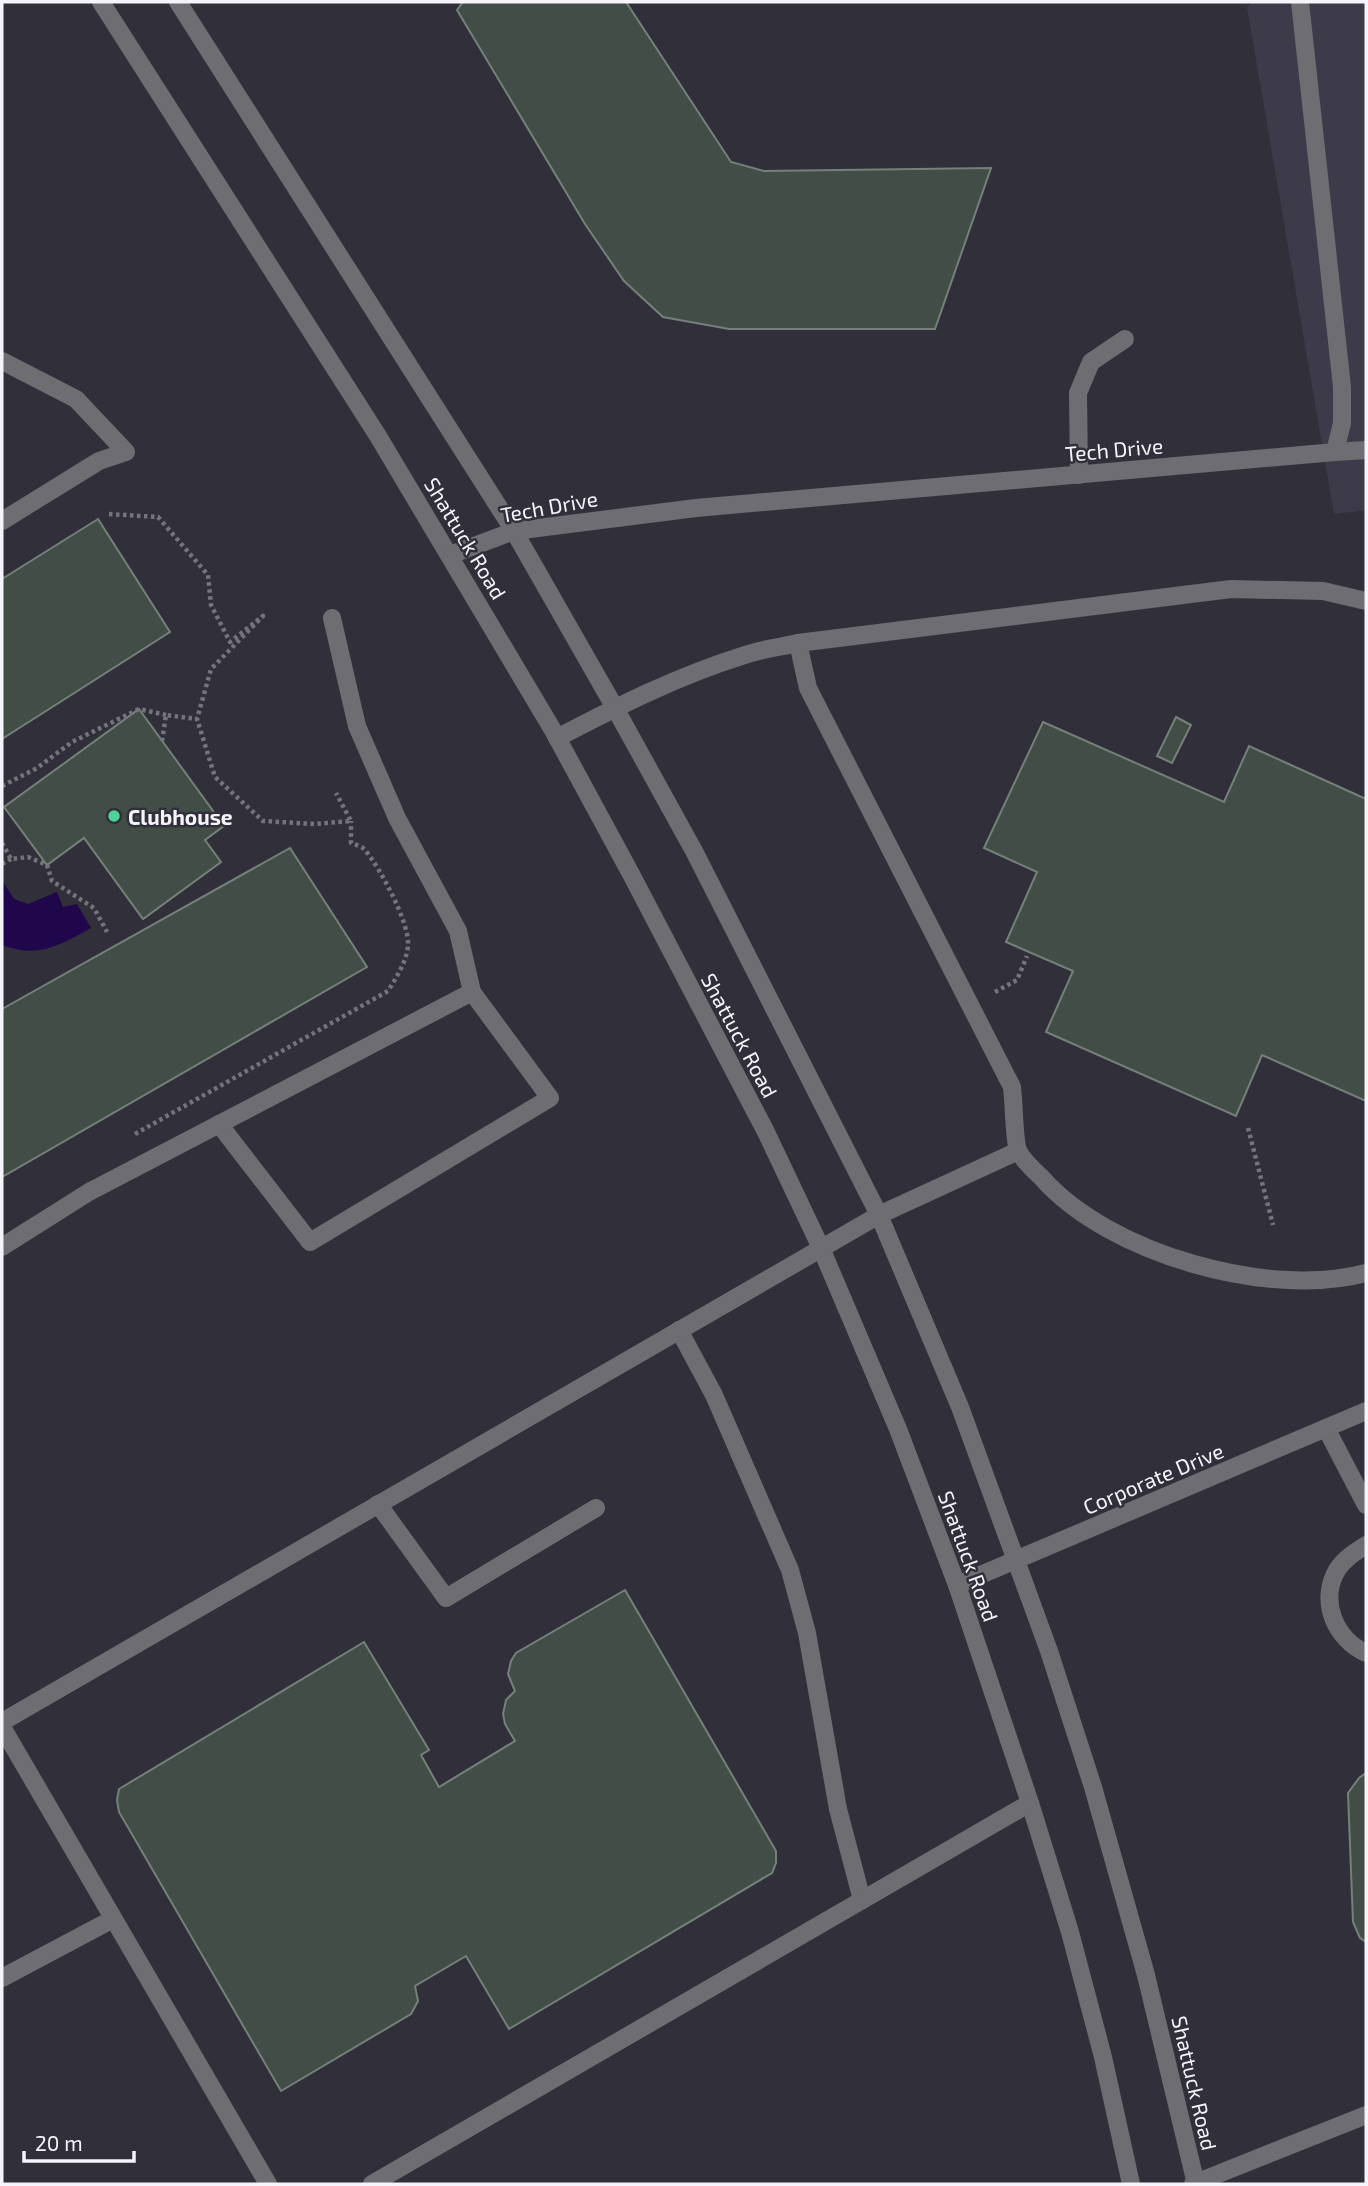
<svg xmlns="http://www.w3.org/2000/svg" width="1368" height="2186" font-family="'Exo 2',sans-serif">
  <rect width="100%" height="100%" fill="#31303a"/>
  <path fill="#3d3b4a" d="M1252,2H1366V510L1334,514L1247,7Z"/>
  <path fill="#20064b" d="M2,880L14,899L28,904L57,892L63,907L77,904L91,928C60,945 38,959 2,945Z"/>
  <g fill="#434d47" stroke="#75807a" stroke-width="2">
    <path d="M463,2H626L731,162L764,171L991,168L935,329H729L663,317L624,281L585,224L457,10Z"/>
    <path d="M98,519L170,632L2,739V579Z"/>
    <path d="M139,709L224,826L205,840L221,862L143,919L84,838L47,865L4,807Z"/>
    <path d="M1176,717L1191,725L1172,763L1157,756Z"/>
    <path d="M1043,722L1224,802L1249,746L1366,799V1101L1262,1055L1236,1116L1046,1032L1073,971L1006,942L1037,872L984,848Z"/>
    <path d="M290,848L367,967L2,1177V1009Z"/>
    <path d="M625,1590L776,1851V1863L772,1873L509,2029L466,1956L415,1986L418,2001L411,2014L281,2091L119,1812L117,1800L119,1789L364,1642L429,1750L421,1755L439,1787L515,1741L505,1724L503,1714L506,1700L515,1691L508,1674L511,1661L516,1653Z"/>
    <path d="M1366,1773V1942L1360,1938L1353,1922L1348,1793L1359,1778Z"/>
  </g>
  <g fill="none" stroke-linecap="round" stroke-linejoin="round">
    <g stroke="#75747d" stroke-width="4.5" stroke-dasharray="3.5 3.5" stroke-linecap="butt">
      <path d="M109,514L158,517L208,575L211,605L230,642L263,616L211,669L197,719L215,777L263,821L314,824L351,821L336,793"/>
      <path d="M162,741L166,715L197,719"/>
      <path d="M2,786L37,768L72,742L139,709L166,715"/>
      <path d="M2,843L11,859L28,857L47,865L52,881L94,908L107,932"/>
      <path d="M2,864L11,859"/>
      <path d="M995,992L1017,980L1027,956"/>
      <path d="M1248,1128L1273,1225"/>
      <path d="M135,1134L388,991C397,976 406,963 408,946C410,923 380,868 365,850C362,846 356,845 351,843V821"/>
    </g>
    <g stroke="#6e6d72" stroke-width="18">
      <path d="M101,2L378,436L554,732L631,874L766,1132L821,1248L898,1429L957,1585L1030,1803L1070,1932L1103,2057L1131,2184"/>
      <path d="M178,2L514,531L615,708L694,851L879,1215L960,1407L1049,1651L1093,1787L1146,1975L1196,2184"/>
      <path d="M2,361L76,399L126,452L99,461L2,521"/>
      <path d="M1335,452L1366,450"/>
      <path d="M1079,475L1078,393L1091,362L1125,339"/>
      <path d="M450,555L514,531L696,508L1335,452L1342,423V387L1300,2"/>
      <path d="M1366,601L1323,591L1231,589L798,643L808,688L1012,1087C1014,1101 1014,1140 1018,1150C1022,1160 1035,1171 1042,1178C1109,1254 1269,1299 1366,1273"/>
      <path d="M557,738C618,706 680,675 745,655C762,649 781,647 798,643"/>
      <path d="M219,1124L310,1242L550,1098L472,992"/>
      <path d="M2,1247L89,1192L472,992L458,931L397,818L357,726L332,618"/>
      <path d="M679,1330L714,1395L790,1570L807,1633L838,1809L862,1900"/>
      <path d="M1326,1428L1366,1505"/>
      <path d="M378,1504L446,1598L596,1508"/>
      <path d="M1366,1545C1355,1552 1344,1559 1337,1570C1319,1601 1335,1639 1366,1653"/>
      <path d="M957,1585L1366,1411"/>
      <path d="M2,1722L879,1215L1018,1151"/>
      <path d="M2,1727L268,2184"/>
      <path d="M2,1978L113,1919"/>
      <path d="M372,2184L1030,1803"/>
      <path d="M1193,2184L1366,2115"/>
    </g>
  </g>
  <circle fill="#4dd39a" stroke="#31303a" stroke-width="2.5" cx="114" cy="816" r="7"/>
  <g text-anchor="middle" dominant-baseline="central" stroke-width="5" stroke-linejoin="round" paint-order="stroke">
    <g font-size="21" fill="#f5f4fa" stroke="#31303a">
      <text transform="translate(1114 449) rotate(-5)">Tech Drive</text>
      <text transform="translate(549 506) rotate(-10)">Tech Drive</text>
      <text transform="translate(466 538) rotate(59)">Shattuck Road</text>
      <text transform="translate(740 1035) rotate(62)">Shattuck Road</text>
      <text transform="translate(1153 1478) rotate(-23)">Corporate Drive</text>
      <text transform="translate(969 1556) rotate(70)">Shattuck Road</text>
      <text transform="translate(1195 2083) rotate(77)">Shattuck Road</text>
    </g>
    <g font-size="21" font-weight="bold" fill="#f5f4fa" stroke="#31303a" text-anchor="start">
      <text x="128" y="816">Clubhouse</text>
    </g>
  </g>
  <rect width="1368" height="2186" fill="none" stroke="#f5f4fa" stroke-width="7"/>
  <path d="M24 2151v10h110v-10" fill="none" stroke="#f5f4fa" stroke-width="3.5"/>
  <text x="35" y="2151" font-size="21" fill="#f5f4fa" stroke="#31303a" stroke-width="5" paint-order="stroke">20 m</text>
</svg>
